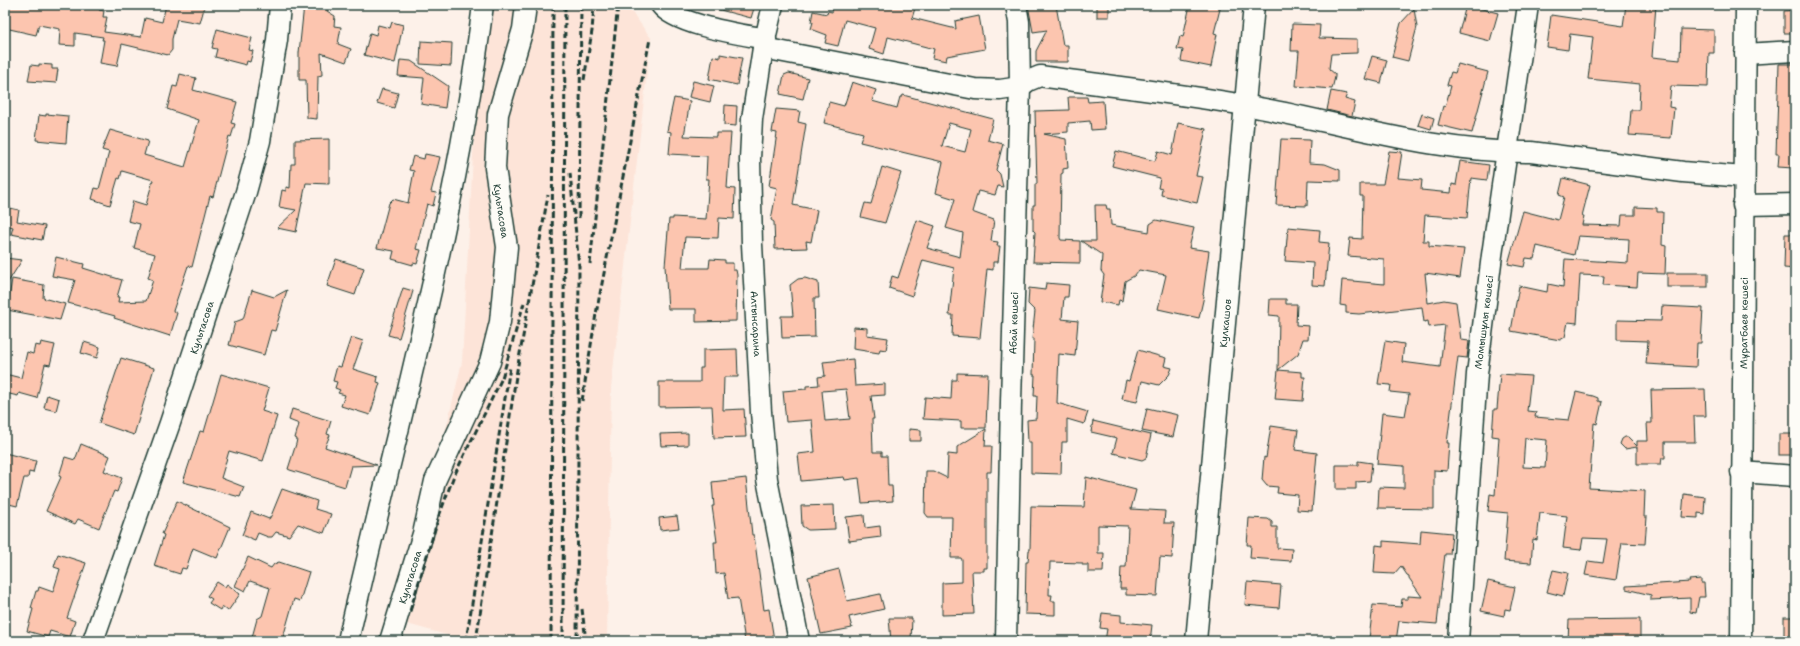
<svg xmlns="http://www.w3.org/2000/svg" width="1800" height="646" font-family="'Shantell Sans',sans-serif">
  <rect width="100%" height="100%" fill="#fdf1e9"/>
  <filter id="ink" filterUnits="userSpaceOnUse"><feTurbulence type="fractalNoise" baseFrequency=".025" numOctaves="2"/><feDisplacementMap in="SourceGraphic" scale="8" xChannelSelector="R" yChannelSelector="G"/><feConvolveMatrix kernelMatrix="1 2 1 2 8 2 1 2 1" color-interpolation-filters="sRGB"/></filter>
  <g filter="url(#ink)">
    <path fill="#fde4d8" d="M481,5H630L631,11L651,38L611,388L607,641H468L400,622L462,362Z"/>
    <g fill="#fcc5af" stroke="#1f3d34" fill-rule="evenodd">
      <path d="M8,5L100,6L99,10L104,11L103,17H107L104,32L141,37L145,18L162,22L166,5H205L200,23L177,19L172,39V50L168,55L122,44L117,66L100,63L104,40H102L103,37L75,33V46L59,45L60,29L39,25L36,35L5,28Z"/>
      <path d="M304,5H328L327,11L335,16L334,26L341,27L338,44L351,49L346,62L321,53L322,75L318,76L317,119L307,118L306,80H299V53Z"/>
      <path d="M717,5H755L751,18L716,9Z"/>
      <path d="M834,5H916L912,18L956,29L955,21L979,16L985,49L947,56L946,61L932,58L934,49L888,37L884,54L869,49L875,28L845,20L838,46L825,43L827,35L811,29L813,22H811L813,11L827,14L828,11L832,12Z"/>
      <path d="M1028,5H1056L1063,45H1068V62H1036V51L1047,30L1033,32Z"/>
      <rect x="1097" y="5" width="12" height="12"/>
      <path d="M1190,5H1221L1214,33L1217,34L1211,67L1181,61L1183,50L1177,49L1180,36L1183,37Z"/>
      <path d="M1466,5L1498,13L1490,41L1459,33Z"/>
      <path d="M1626,5H1656L1652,57L1680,60L1681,29L1714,30V53H1709L1708,87L1671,86L1669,107L1674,108L1671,138L1629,135L1631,110H1639L1640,84L1588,79L1593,37L1570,34L1568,50L1547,47L1551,15L1623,26Z"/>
      <path d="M1414,9L1417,27L1408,61L1392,57L1401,23Z"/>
      <path d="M1795,10V33H1784V11Z"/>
      <path d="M392,22L403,25L395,63L364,55L370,33L376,35L378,25L390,28Z"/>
      <path d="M1292,24L1320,25L1319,38L1357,39V53L1331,54L1329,69L1335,74V77L1332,89L1296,86L1299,51H1291Z"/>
      <path d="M217,29L252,38L249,50L253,51L250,62L247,61L246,65L215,57L217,49L212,48Z"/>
      <path d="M421,41L452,43L451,66L420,64Z"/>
      <path d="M720,54L742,58L737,85L709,79L713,56L720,58Z"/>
      <path d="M1372,56L1387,60L1381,83L1365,79Z"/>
      <path d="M400,60L411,61L448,86L445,108L421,104L424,78L398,76Z"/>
      <path d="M39,64L52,65V69H58L56,83L28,81L31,65L39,66Z"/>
      <path d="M1458,64L1488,72L1472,133L1438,125L1443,106L1445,107L1451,86L1447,85L1451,72L1455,73Z"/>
      <path d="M1779,64H1795V155H1793V168L1778,167L1779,154H1776Z"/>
      <path d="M789,73L808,78L803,99L780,94L784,75Z"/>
      <path d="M180,74L196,78L193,90L237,102L231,123L235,124L231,137L229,136L213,197L210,196L192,267L188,266L173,311L177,313L170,336L114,318L115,316L68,303L75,280L52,276L56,257L84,264L83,268L122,280L117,297H119L118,302L146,301L153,280L148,278L155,254L134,248L140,224L128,221L133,201L146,205L153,180L122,171L120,179L118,178L110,205L92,199L95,188L99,189L109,152L102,150L110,130L148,141L144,155L185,167L199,120L167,109L173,86L177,87Z"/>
      <path d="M693,81L714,86L710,102L689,97Z"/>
      <path d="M852,82L876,90L872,101L897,108L900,97H902L903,95L993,119L988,140L1003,144L996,170L1000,174L1003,187L998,186L995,195L978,191L972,212L994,220L991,241L998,242L997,246H1000L998,262H993V270L987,269L980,338L952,336L953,315H949L954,268L923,260L912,296L889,288L892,276L898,278L917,220L935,226L927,248L960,257L963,233L946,228L955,199L936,193L943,162L860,142L863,133L824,123L829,102L844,106ZM949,123L971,129L965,152L942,146Z"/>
      <path d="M382,89L398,93L394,108L377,103Z"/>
      <path d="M1331,91L1347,94L1345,99L1355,102L1352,116L1327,110Z"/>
      <path d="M1068,97H1087L1088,102L1103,101L1105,129L1091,130L1090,121L1068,123V132L1044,134L1066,139L1068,168L1063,169V173L1061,174L1060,238L1061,240L1080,241V263L1033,262L1035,232L1033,230V205H1035V184H1037L1035,111L1069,110Z"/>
      <path d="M674,98L690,101L684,136L716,137V133H731L727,188L735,189L734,219L719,218L718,238L685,237L682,268H709L710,259L725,260V263H733V270H736L737,275L736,321L696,322V309H668L665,266L669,219H673V217L706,219L709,179H706L707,156L669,154L671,132L667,131Z"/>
      <path d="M725,105L737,106L736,126L724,125Z"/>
      <path d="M776,109L800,111L798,122L806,124L793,205L817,210L811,242L806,241L807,248L775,249L774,222L771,220L777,188L769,186L777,133L772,132Z"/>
      <path d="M46,114L68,116L66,143L36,140L39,115L46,116Z"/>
      <path d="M1422,114L1434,118L1431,129L1418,125Z"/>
      <path d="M1178,123L1206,129L1196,176L1203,177L1197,203L1161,195L1162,189L1158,188L1160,178L1112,166L1116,151L1155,161L1158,151L1172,155Z"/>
      <path d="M329,139V184L306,183L296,232L277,228L296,210L279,207L282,190L286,191V187L290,188L291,164H295V140Z"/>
      <path d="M1281,139L1310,140L1309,163L1325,164L1340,170V181L1308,180L1307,206L1276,205Z"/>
      <path d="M1389,151L1402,152L1398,178L1422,180L1421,190L1451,193L1452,184L1456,185L1460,161L1489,165L1487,180L1471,178L1467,218L1425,215L1423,241H1429V246L1464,249L1460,278L1425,273L1428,303L1444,300L1456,302L1461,340L1469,341L1467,358L1458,357L1447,443H1449L1447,471L1434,470V509L1378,508L1379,487L1404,488V466L1377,464L1382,413L1405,416L1409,394L1390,392L1391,385L1378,384L1385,341L1404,344L1402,362L1440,367L1445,325L1429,327L1428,321L1424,322L1422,307L1359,314L1346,313V306L1340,305L1342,280L1384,284V259L1348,256L1350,238L1362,239L1363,196H1360V184H1383Z"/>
      <path d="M425,154L440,157L431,192L436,193L433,206L427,204L416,249L421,250L417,264L413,263V265L392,259L394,251L377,248L389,203L393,199L408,203L414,171L409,170L413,156L424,159Z"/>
      <path d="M882,167L901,173L885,223L861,217L865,203L871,204Z"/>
      <path d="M1563,178L1590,185L1582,216H1584L1582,225L1621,226L1622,215H1635V207L1657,208V212H1663L1662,245L1666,246L1665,274L1638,273L1637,287L1603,285L1604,276L1580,275L1577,323L1568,322L1565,337L1560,340L1511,331L1519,286L1547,292L1548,284L1563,287L1565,259L1628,263L1629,239L1578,236L1574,255L1537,246L1534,259L1526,258L1524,267L1508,264L1523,211L1558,220L1564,197L1559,195Z"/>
      <path d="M1095,205H1106L1107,209H1110L1111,225L1149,232L1150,224L1156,220L1194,228L1189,248L1209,251L1203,295L1204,296L1199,318L1158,309L1166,275L1139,270L1134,276L1125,281L1122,301L1119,300L1118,305L1100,302L1104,275L1101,271L1102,255L1081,241H1096Z"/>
      <path d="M5,207L19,210L17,221L45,226L42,240L11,234L13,227L5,225Z"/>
      <path d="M1288,227L1320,230L1319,242L1329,243L1325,286L1312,285L1313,263L1285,261Z"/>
      <path d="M1785,234H1795V269L1784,268Z"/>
      <path d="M5,258L22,260L5,287Z"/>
      <path d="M336,259L364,268L355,295L327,286Z"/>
      <rect x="1667" y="273" width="41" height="14"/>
      <path d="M805,278L818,282L819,298H814L815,337L782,338L781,316H793L790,285L798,279Z"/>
      <path d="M12,279L44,285L43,298L65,304L60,320L7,310Z"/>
      <path d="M1046,283L1069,285L1068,297H1064L1062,319L1078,321L1075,356L1059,354L1057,403L1088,412L1084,424L1067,419V442H1062L1061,474L1031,473V442H1028L1027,420L1036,419L1037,396H1034L1035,375H1033L1034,339H1032L1035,311L1028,304L1029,288L1045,290Z"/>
      <path d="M403,288L413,291L399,338L388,335Z"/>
      <path d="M252,290L274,297L287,290L275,331L271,330L264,355L229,345L235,322L243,319Z"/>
      <path d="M1270,299H1286V304H1297L1296,325L1309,326L1308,339H1303L1298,354L1278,370L1279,316L1269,315Z"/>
      <path d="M1662,306L1703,308L1701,343H1697L1696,367L1646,364L1648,341L1617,340V320L1661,321Z"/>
      <path d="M854,327L867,328V335L888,338L886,350L880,349L879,353L853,349Z"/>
      <path d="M351,337L363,341L353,369L378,377L377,382L380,383L370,415L341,406L345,395L338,393L340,390L335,388L337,382L333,381L337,366L341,367Z"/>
      <path d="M41,342L55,345L50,365L45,364L37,398L19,393L18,396L5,393V374L21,378L27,352L33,354L35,345L40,346Z"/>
      <path d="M84,342L100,347L97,358L81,353Z"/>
      <path d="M737,349L738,377H724L723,410L744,409L746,437L714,438L712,406L659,407V382H700V368H703V350Z"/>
      <path d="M1138,350L1166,358L1164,366L1172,368L1169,375L1159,385L1142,381L1137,402L1122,399L1126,380L1129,381Z"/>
      <path d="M121,358L154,368L134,435L99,423Z"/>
      <path d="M853,359L855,386L885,384V395L871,396L874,419H872L873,452H882V456H887L888,486H892L893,501L862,503L859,478L845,480L844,477L801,481L798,454L815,452L812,420L786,422L783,391L806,389V386L819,385L818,377L825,376L823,362ZM846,389L850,419L825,421L822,391Z"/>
      <path d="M1278,370L1302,372V377H1305L1303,401L1275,399Z"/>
      <path d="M957,373L988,374L986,428H961V421L923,419L925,397L951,399L952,380H957Z"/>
      <path d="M221,374L269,388L262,411L277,416L263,461L229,451L221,478L244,487L240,497L183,482L200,431L204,432Z"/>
      <path d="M1500,374L1531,376L1527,411L1536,412L1535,417L1569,420L1576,392L1593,396L1598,398V401L1602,402L1597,424L1594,423L1589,488L1645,491L1644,517H1647L1645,544L1622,543L1616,580L1585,575L1588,561L1603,563L1607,539L1583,538L1581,550L1563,548L1567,516L1540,513L1537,540L1533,539L1531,563L1504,561L1508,513L1488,511L1490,494L1495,495L1499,437L1492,436L1494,409H1497ZM1525,438L1547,440L1545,468L1523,467Z"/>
      <path d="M1705,389L1706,416H1694L1695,442H1665V458H1662L1661,464H1637V447L1625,449L1620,444L1622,439L1625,437H1628L1637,446V441H1648L1647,423H1652L1651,390Z"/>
      <path d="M47,395L59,399L56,411L44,408Z"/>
      <path d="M1147,408L1178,415L1173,437L1142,431Z"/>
      <path d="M292,409L331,421L327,434L330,435L325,447L377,465L351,466L345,487L290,470L288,469L296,444L297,439L295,438L299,424L289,420Z"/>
      <path d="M1093,421L1151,435L1146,458L1142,460L1113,453L1117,438L1091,432Z"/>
      <path d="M1271,426L1298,430L1295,450L1317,453L1312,511L1297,510L1298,495L1277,493L1278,487L1267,486L1262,480L1264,457L1266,458Z"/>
      <path d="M909,429L921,430V441H909Z"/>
      <path d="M986,429L985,446H992L991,472H987V568H984V571H972L974,614L942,615V583L962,582V560L961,558H951L952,517H928L925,513L926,471H933L947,478L948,454L957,455V447Z"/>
      <path d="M688,433V445L661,446L660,434Z"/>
      <rect x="1779" y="434" width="16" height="21"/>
      <path d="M81,444L110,456L104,471L122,478L117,492L114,491L99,528L78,519L75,524L46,511L61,477L59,476L65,457L75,460Z"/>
      <path d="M5,453L36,461L33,473L29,472L28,478H24L17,506L5,503Z"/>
      <path d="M1358,461L1372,463L1370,481L1356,482V489H1336V465H1358Z"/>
      <path d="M1086,477L1136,490L1131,509L1165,511L1164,523H1174L1172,558L1160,557L1157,596L1126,595V589H1120L1121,567H1126L1128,526L1098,525V553H1104L1103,572H1088V565H1082V563L1050,562L1049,595H1052L1051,601H1055V615L1025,614L1026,562H1028L1029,550H1030L1031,506L1084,507Z"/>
      <path d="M746,478L752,535H754L764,610L769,609L774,640L766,641H745L738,598L728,599L724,573L716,574L714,542H717L712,506H714L712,482Z"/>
      <path d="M282,489L317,501L315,509L331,514L324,533L298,524L289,536L276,532L272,537H268L258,533L255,540L242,535L251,512L269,519L271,516Z"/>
      <path d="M1684,494L1705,497L1704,514L1698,513V518L1682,517Z"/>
      <path d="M177,501L230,527L217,558L193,548L186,569L182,568L180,574L154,566L164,535L162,534Z"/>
      <path d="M834,505L835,529L808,530L802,526L801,506Z"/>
      <path d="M864,515L865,528L880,526L881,537L849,541L846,517Z"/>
      <path d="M677,516L679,528L660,530L659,518Z"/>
      <path d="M1249,518L1268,519L1272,522V527H1277V548L1292,549L1291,561L1250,558L1251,545H1247Z"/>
      <path d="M1421,530L1452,533L1450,554H1445L1437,624L1399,621L1396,641L1369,639L1373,605L1401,607L1402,599H1408V596L1422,597L1409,578V576L1407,575L1401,566L1394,574L1374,573L1376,545L1383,546V541L1420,544Z"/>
      <path d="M58,554L86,563L67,618L75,621L70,637L50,631L48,637L27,631L33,609L31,608L36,591H38L39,587L53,592L60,569L54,567Z"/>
      <path d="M248,557L271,568L274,564L279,562L309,572L300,601L294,599L282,641H251L257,619L262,616L270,588L250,581L245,591L235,586Z"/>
      <path d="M839,569L847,601L880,594L884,609L849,617L852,628L821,634L808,577Z"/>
      <path d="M1553,570L1568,573L1563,596L1547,592Z"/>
      <path d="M1701,579V583H1704L1705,597H1699L1696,613L1690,612V598L1651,600V595L1626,589V586L1690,582L1689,580Z"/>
      <path d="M1488,581L1515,587L1510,610L1505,609L1504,616L1481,611Z"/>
      <path d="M217,582L225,587L227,584L240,594L228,611L222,606L220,610L209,603L212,599L207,596Z"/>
      <path d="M1247,582L1281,585L1279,608L1245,605Z"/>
      <path d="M1102,613L1121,615V622L1152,625L1150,641H1105L1107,629L1100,628Z"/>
      <rect x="1784" y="617" width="11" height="24"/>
      <path d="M889,618H912L911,641H891Z"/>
      <path d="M1640,619V641H1568L1569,620Z"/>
    </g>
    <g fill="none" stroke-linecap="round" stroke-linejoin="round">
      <g stroke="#1f3d34" stroke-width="23">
        <g id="minor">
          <path d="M661,5C676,25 740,34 766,39"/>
          <path id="s1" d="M773,5L763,48L752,119L750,159L752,244L761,412L767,479L799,641"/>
          <path d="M763,48L975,89L1000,90L1020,87L1028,81L1040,76C1108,86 1177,93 1244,105C1340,122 1433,153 1531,152L1683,172L1744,177"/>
          <path d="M1745,54L1795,51"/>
          <path d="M1743,205L1795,204"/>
          <path d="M1741,472L1795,476"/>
          <path id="s2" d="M93,641L170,423L246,192L260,141L277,40L280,5"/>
          <path d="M348,641C396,430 456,220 483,5"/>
          <path id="s3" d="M390,641L423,534L435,481L490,362L500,322L507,247L495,168L498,114L523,29L526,5"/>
          <path id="s4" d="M1006,641L1011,402L1020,87L1019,22L1016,5"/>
          <path id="s5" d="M1196,641L1254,5"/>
          <path id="s6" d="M1458,641L1477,374L1492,255L1528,5"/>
          <path id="s7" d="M1741,641L1746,5"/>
        </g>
      </g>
      <use href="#minor" stroke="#fdfcf7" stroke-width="20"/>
      <g stroke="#1f3d34" stroke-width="3" stroke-dasharray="6 3" stroke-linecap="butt">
        <path d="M584,80L592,31L594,5"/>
        <path d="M570,173L579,266L577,641"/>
        <path d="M579,218L581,5"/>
        <path d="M590,264L618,5"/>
        <path d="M582,401L596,314L650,39"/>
        <path d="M582,609L586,641"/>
        <path d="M410,611L439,516L453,478L502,378L524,303"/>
        <path d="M466,641L510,367"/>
        <path d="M476,641L516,376L548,195"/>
        <path d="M551,641L553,5"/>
        <path d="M563,641L565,5"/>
      </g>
    </g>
  </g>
  <g text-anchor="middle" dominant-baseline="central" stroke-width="4" stroke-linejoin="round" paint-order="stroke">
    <g font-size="10" fill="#1f3d34" stroke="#fdfcf7">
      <text transform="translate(501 211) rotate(81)">Культасова</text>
      <text stroke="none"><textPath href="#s6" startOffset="320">Момышұлы көшесі</textPath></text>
      <text stroke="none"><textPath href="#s4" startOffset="318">Абай көшесі</textPath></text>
      <text stroke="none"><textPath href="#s5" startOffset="319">Кулкашов</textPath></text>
      <text stroke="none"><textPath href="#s7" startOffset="318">Мұратбаев көшесі</textPath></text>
      <text stroke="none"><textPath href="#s1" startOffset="321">Алтынсарина</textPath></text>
      <text stroke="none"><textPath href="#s2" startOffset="332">Культасова</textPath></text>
      <text stroke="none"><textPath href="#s3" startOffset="67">Культасова</textPath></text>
    </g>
  </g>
  <rect width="1800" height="646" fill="none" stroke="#fdfcf7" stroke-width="20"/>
  <rect x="10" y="10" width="1780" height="626" fill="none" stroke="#1f3d34" stroke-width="1.5" filter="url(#ink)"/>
</svg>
